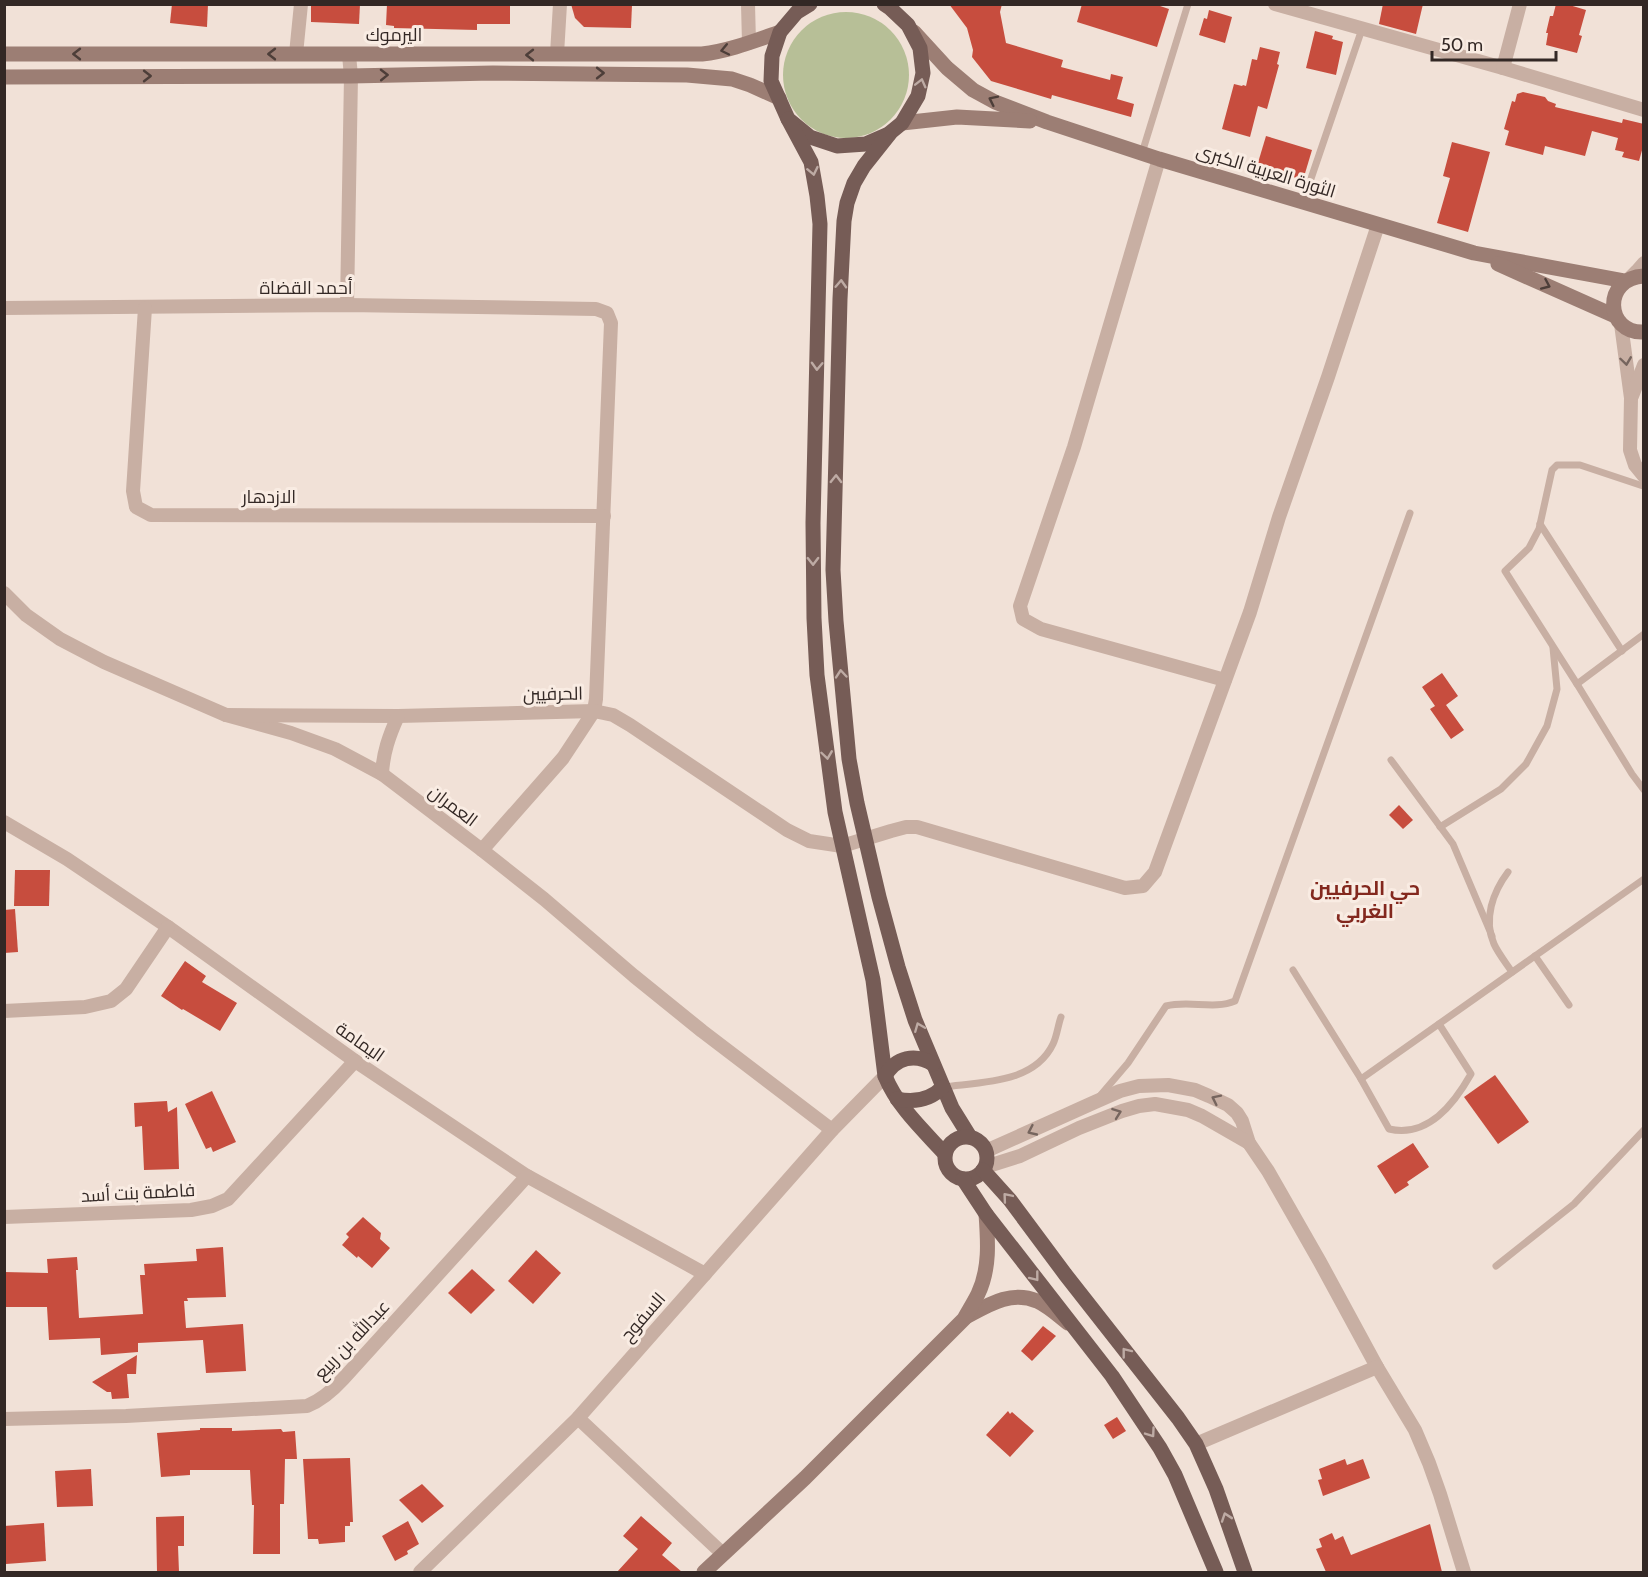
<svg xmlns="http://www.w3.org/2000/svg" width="1648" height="1577" font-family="Cabin,Cairo,sans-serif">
  <rect width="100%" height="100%" fill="#f1e1d7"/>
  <circle fill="#b7bf97" cx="846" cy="75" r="63"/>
  <g fill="#c74d3e">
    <path d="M172,4H208L207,27L170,23Z"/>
    <path d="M311,4H360L359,24L311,22Z"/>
    <path d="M387,4H510V24H477V30L394,28V26L386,25Z"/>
    <path d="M571,4L632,5L631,28L584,27L575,18Z"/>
    <path d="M949,4H1002L1000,12L1006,43L1063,60L1061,67L1110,80L1111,74L1123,77L1117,99L1134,104L1131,117L1052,95L1051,99L991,81L972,57L973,50L967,28Z"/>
    <path d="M1082,4H1154L1169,9L1157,47L1077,22Z"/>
    <path d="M1383,4H1423L1416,34L1379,24Z"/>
    <path d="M1556,4H1566L1586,10L1579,35L1582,36L1577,53L1546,45L1548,33H1546L1550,16H1553Z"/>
    <path d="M1209,10L1232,17L1225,43L1199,35L1204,18L1207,19Z"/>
    <path d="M1315,31L1333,36L1332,39L1343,42L1336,75L1306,68Z"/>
    <path d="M1260,47L1280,52L1277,64L1279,65L1267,109L1258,106L1250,137L1222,129L1234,84L1242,86L1243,85L1246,86L1252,59L1257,60Z"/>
    <path d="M1523,92L1545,97L1548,101L1556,104L1555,107L1622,123L1623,119L1644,124V143L1639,161L1622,157L1624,152L1615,150L1618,138L1592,131L1585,156L1545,146L1543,155L1505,145L1509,131L1504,129L1512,101L1515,102L1517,94Z"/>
    <path d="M1266,136L1312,150L1303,180L1257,166Z"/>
    <path d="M1452,142L1490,152L1468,232L1437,223L1450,178L1443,176Z"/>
    <path d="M1442,673L1458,696L1446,705L1464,730L1451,739L1430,709L1435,706L1422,687Z"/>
    <path d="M1399,805L1413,820L1403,829L1389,815Z"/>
    <path d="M15,870H50L49,906H14Z"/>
    <path d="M15,909L18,952L4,953V910Z"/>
    <path d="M185,961L206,976L202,982L237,1003L220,1031L183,1009L182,1010L161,996Z"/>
    <path d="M1495,1075L1529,1122L1498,1144L1464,1097Z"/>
    <path d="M212,1091L236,1142L213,1152L211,1147L206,1149L185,1104Z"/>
    <path d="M167,1101L168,1112L177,1107L179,1169L144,1170L142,1126L135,1127L134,1103Z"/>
    <path d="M1413,1143L1429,1167L1407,1182L1409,1185L1395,1194L1377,1166Z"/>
    <path d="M363,1217L381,1233L380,1239L390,1248L372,1268L358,1256L357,1258L342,1245L349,1237L346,1234Z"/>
    <path d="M223,1247L226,1297L187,1298L188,1301H184L186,1328L243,1324L246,1371L206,1373L203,1340L138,1343V1352L101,1355L100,1338L49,1340L47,1307H4V1272L48,1273L47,1259L77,1257L78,1270H76L79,1318L143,1314L140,1275H145L144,1264L197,1261L196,1249Z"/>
    <path d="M536,1250L561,1273L533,1304L508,1281Z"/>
    <path d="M472,1269L495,1290L471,1314L448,1293Z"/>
    <path d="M1043,1326L1056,1336L1032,1361L1021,1351Z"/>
    <path d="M137,1355L136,1374H127L129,1398L112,1399L111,1392H107L92,1382Z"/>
    <path d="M1008,1411L1010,1414L1012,1412L1034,1431L1010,1457L986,1435Z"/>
    <path d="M1117,1417L1126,1431L1113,1439L1104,1425Z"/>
    <path d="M200,1428H232V1431L281,1429L283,1432L295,1431L297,1459H285L284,1504H280V1554H253L254,1505H252L250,1470H190V1475L161,1477L157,1433L200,1430Z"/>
    <path d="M350,1458L353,1522H350V1526H345V1542L319,1544L318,1539H308L303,1459Z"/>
    <path d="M1345,1459L1347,1465L1363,1459L1370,1478L1323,1496L1318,1480L1322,1479L1319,1469Z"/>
    <path d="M91,1469L93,1506L57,1507L55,1471Z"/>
    <path d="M422,1484L444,1506L422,1523L399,1500Z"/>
    <path d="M184,1516V1546H178L179,1572H157L156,1517Z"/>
    <path d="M641,1516L672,1543L662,1555L682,1572H617L638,1549L623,1536Z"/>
    <path d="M408,1521L419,1544L407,1551L408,1554L395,1561L382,1536Z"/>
    <path d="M44,1523L46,1561L6,1564L4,1526Z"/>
    <path d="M1430,1524L1442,1572H1326L1316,1549L1322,1547L1319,1539L1332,1533L1335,1540L1343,1536L1351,1555Z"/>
  </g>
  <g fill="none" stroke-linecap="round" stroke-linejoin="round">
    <g stroke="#c8afa3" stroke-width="7">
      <path d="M1142,153L1188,4"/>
      <path d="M1303,202L1362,29"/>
      <path d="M1643,486L1580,465H1557L1552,470L1539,529L1529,548L1505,571L1577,684L1644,634"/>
      <path d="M1540,524L1622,651"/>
      <path d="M1577,684L1632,774L1644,790"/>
      <path d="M1391,760L1453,844L1492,936"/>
      <path d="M1440,827L1501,789L1526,764L1547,726L1557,689L1553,648"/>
      <path d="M1508,872C1493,892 1483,919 1494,944C1498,953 1506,963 1512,972"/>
      <path d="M1535,956L1569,1005"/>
      <path d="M1293,970L1361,1079L1389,1129C1428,1138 1454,1104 1471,1074L1439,1024"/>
      <path d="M1361,1079L1644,879"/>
      <path d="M943,1087C980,1082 1034,1084 1053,1044C1057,1036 1058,1025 1061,1017"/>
      <path d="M1099,1097L1128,1063L1166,1006C1189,1000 1214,1010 1235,1001L1410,513"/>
      <path d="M1496,1266L1574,1204L1644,1130"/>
    </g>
    <g stroke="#c8afa3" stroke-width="14">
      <path d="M748,4L749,43"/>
      <path d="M1275,4L1503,68L1644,110"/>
      <path d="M296,54L301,4"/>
      <path d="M557,54L560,4"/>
      <path d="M1503,68L1520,4"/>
      <path d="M1159,159L1074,447L1020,606L1023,619L1041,629L1225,680"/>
      <path d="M1628,280L1637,271L1644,263"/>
      <path d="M347,305L351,76L349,55"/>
      <path d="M4,308L347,305L596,309L607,313L611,323L596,699L594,711L563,758L482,850"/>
      <path d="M145,308L133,491L136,507L151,515L604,516"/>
      <path d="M1621,324L1631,398L1630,450L1635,465L1644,476"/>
      <path d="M1632,396L1644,365"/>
      <path d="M4,593L26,615L60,639L104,662L226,715L291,733L335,749L382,774L482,850L544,899L634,976L702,1031L832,1130"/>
      <path d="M226,715L398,716L594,711L613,715L630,725L787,830L809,841L842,846L891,831L906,827H917L1125,888L1143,886L1155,872L1250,612L1279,517L1328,377L1378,225"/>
      <path d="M382,774C383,753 389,736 398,716"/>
      <path d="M4,822L67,859L168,927L355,1061L527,1176L705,1274"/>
      <path d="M4,1011L85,1007L111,1001L126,989L168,927"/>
      <path d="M986,1151L1095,1102L1120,1091L1139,1086L1168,1085L1195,1090L1209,1096L1228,1105L1237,1113L1242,1121L1249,1143L1268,1171L1320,1262L1377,1367L1415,1430L1429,1463L1440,1494L1464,1572"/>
      <path d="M985,1167L1020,1156L1079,1128L1122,1111L1139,1106L1155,1104L1188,1110L1202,1116L1249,1143"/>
      <path d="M4,1217L191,1210L212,1206L228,1199L355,1061"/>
      <path d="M578,1418L723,1554"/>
      <path d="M4,1419L126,1416L307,1406C322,1400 333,1390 343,1379L527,1176"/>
      <path d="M1196,1444L1377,1367"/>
      <path d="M420,1572L578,1418L832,1130L885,1076"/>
    </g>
    <g stroke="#9c7e74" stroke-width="15">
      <path d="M914,32L947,68L973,90L995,102L1047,122L1159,159L1474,253L1625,281"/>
      <path d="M4,54H702C729,51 754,41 780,32"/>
      <path d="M4,77L351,76L493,73L687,75L732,79L750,85L779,98"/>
      <path d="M902,123L957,117L1030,121"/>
      <path d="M1498,264L1615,316"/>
      <path d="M1644,276C1602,278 1605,334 1644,332"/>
      <path d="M966,1317C988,1305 1011,1290 1037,1301C1048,1306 1059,1316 1068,1323"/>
      <path d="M704,1572L805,1478L964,1319C969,1310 974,1302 978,1294C990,1269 988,1241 986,1214"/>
    </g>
    <g stroke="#765c56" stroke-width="15">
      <path d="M810,4L797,12L780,32L772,56L771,81L788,119L810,137L837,146L866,144L889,134"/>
      <path d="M884,4L890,8L908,25L920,48L923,73L918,96L902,123L891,132L864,166L854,183L847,203L844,221L840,299L833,570L836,621L849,759L857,803L879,897L898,967L915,1020L952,1108L970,1137"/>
      <path d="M788,119L811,162L817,196L820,224L813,523L814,618L817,675L835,812L873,980L885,1076C897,1106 923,1130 945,1154"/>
      <path d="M885,1076C896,1057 915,1053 933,1064"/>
      <path d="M897,1099C915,1103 930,1100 943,1087"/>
      <circle cx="966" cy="1158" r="21"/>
      <path d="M983,1170L1010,1200L1065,1274L1178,1418L1196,1444L1216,1489L1245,1572"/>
      <path d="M963,1179L986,1214L1112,1376L1160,1448L1175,1475L1216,1572"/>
    </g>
  </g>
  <defs><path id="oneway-chevron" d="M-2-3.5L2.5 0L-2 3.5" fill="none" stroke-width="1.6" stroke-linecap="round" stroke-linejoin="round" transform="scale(1.5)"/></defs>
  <g stroke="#4d3e39">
    <use href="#oneway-chevron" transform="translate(725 50) rotate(168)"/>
    <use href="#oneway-chevron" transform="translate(77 54) rotate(180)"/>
    <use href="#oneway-chevron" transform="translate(272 54) rotate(180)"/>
    <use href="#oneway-chevron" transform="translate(530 55) rotate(180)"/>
    <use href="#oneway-chevron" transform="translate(600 73)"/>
    <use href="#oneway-chevron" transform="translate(384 75) rotate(-1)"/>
    <use href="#oneway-chevron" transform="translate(147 76)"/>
    <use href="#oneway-chevron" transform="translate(993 100) rotate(-154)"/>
    <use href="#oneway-chevron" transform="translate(1546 285) rotate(24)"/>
  </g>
  <g stroke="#beaba4">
    <use href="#oneway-chevron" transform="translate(921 83) rotate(-76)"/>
    <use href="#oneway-chevron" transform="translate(813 171) rotate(78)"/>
    <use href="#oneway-chevron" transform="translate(841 284) rotate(-87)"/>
    <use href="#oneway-chevron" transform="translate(817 366) rotate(92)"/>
    <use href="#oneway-chevron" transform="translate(836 479) rotate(-89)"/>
    <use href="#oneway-chevron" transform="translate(813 561) rotate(89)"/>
    <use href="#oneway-chevron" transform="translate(841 674) rotate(-95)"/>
    <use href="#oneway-chevron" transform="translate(827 755) rotate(82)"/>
    <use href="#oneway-chevron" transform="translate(919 1027) rotate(-112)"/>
    <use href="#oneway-chevron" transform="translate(1007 1197) rotate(-130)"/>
    <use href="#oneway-chevron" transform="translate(1035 1277) rotate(52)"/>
    <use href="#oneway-chevron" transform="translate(1126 1352) rotate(-128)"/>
    <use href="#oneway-chevron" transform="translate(1151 1433) rotate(55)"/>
    <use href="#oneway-chevron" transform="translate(1226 1517) rotate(-109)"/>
  </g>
  <g stroke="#76655e">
    <use href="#oneway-chevron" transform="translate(1626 361) rotate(82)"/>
    <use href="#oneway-chevron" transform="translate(1216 1099) rotate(-154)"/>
    <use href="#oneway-chevron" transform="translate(1117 1113) rotate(-20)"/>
    <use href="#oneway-chevron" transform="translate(1032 1131) rotate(155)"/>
  </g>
  <g text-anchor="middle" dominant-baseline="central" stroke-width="6" stroke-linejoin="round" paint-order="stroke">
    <g font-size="18" fill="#332825" stroke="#f9ece3">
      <text x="394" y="35">اليرموك</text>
      <text transform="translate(1266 171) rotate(17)">الثورة العربية الكبرى</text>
      <text x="306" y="288">أحمد القضاة</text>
      <text x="269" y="497">الازدهار</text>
      <text transform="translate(553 694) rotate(-1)">الحرفيين</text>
      <text transform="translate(453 806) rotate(37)">العمران</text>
      <text transform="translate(360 1042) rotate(35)">اليمامة</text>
      <text transform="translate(138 1193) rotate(-3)">فاطمة بنت أسد</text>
      <text transform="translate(643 1317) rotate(-49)">السفوح</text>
      <text transform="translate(352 1340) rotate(-47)">عبدالله بن ربيع</text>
    </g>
    <g font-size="20" font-weight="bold" fill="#83281e" stroke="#f9ece3">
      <text x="1365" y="888">حي الحرفيين<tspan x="1365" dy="23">الغربي</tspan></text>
    </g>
  </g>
  <rect width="1648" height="1577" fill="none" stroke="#332825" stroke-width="12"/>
  <path d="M1432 51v9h124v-9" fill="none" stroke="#332825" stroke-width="3"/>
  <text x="1441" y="51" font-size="18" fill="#332825" stroke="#f9ece3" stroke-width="4.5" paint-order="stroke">50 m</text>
</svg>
